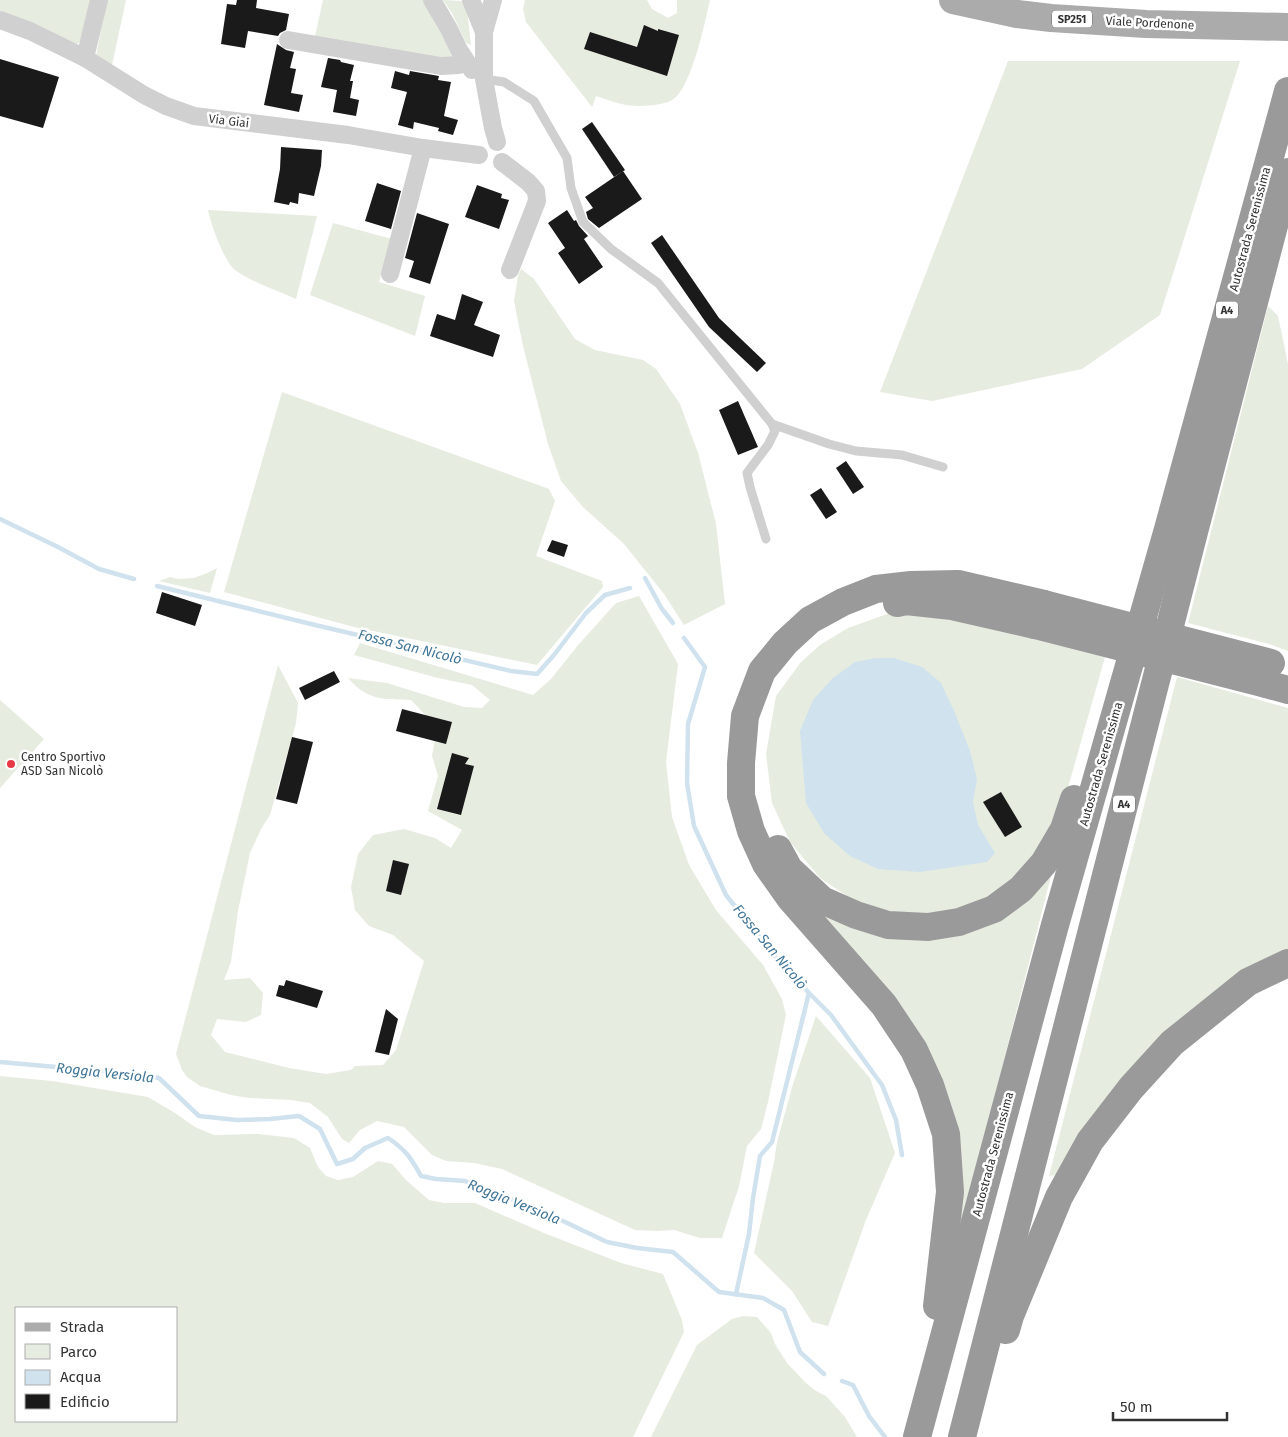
<svg xmlns="http://www.w3.org/2000/svg" width="1288" height="1437" font-family="'Fira Sans',sans-serif">
  <rect width="100%" height="100%" fill="#fff"/>
  <g fill="#e6ecdf" fill-rule="evenodd">
    <path d="M0,0H91L82,40L76,45L0,12Z"/>
    <path d="M107,0H126L112,65L96,56Z"/>
    <path d="M323,0H423L446,42L453,60L367,45L314,41Z"/>
    <path d="M443,0L462,1L467,10L471,45L466,43L452,13Z"/>
    <path d="M525,0H647L652,9L668,18L677,13V0H710C705,22 691,90 672,100C662,106 637,107 626,105C616,103 606,99 596,96L592,107L526,22L523,9Z"/>
    <path d="M1008,61H1240L1160,315L1082,369L932,401L880,392Z"/>
    <path d="M208,210L317,216L296,299C279,291 249,281 235,270C224,261 211,225 208,210Z"/>
    <path d="M333,223L392,239L379,282L425,296L415,336L310,295Z"/>
    <path d="M521,269L534,279L575,339L595,350L643,360L656,369L680,404L698,453L716,524L725,604L684,625L664,594L624,544L583,507L561,481L548,444L523,346L514,301L518,276Z"/>
    <path d="M1268,306L1278,316L1288,364V651L1269,644L1188,623Z"/>
    <path d="M282,392L549,489L555,501L536,556L602,581L603,587L537,665L354,627L224,592Z"/>
    <path d="M217,568L210,593L159,581L170,577L178,579L194,578L205,574Z"/>
    <path d="M639,596L678,664L666,762L672,817L689,865L716,910L763,965L782,999L786,1015L768,1102L761,1129L747,1146L739,1186L722,1238H700L674,1230L657,1231L635,1230L502,1169L474,1163L446,1161L432,1155L404,1127L377,1121L360,1130L349,1143L342,1139L328,1117L310,1103L291,1100L249,1098L231,1095L200,1086L187,1077L182,1070L176,1054L278,665L298,703L296,723L270,815L261,829L250,853L238,911L231,962L224,980L250,978L263,993L261,1015L246,1022L217,1019L211,1035L225,1052L289,1068L326,1074L351,1070L355,1066L383,1065L396,1050L424,961L393,935L369,926L355,910L351,887L358,854L373,835L404,829L435,838L451,848L462,830L428,811L438,776L432,756L437,727L411,700C383,699 368,701 348,678L387,683L464,707L482,708L490,700L472,685L438,678L354,655L360,643L533,695L551,679L579,644L616,603Z"/>
    <path d="M920,611L977,619L1105,657L1054,837L1032,867L993,897L959,911L908,915L859,904L820,878L790,842L772,803L766,754L776,696L801,662L820,645L848,628L887,614Z"/>
    <path d="M1177,677L1288,708V957L1248,976L1065,1174L1049,1176Z"/>
    <path d="M0,700L44,739L0,788Z"/>
    <path d="M1052,872L955,1253L959,1142L791,882L929,935Z"/>
    <path d="M816,1016L870,1078L895,1153L866,1220L828,1326L812,1322L792,1291L754,1253L774,1162L777,1142L793,1084Z"/>
    <path d="M0,1076L52,1081L148,1097L175,1113L195,1127L214,1135L258,1134L294,1138L310,1148L318,1167L326,1176L338,1180L353,1177L378,1161L392,1164L406,1180L429,1200L444,1203H475L544,1233L621,1263L663,1274L682,1320L684,1332L633,1437H0ZM16,1308H176V1421H16Z"/>
    <path d="M743,1316L757,1317L771,1333L775,1344L787,1363L806,1383L816,1391L826,1396L845,1417L857,1437H651L697,1345L732,1319Z"/>
  </g>
  <path fill="#cfe2ee" d="M876,658H894L922,667L941,683L955,713L970,751L977,779L973,802L978,825L995,853L987,862L920,872L878,869L850,856L824,833L806,803L800,731L813,700L833,678L855,662Z"/>
  <g fill="none" stroke-linecap="round" stroke-linejoin="round">
    <g stroke="#cfe2ee" stroke-width="4.5">
      <path d="M0,519L56,546L99,569L134,579"/>
      <path d="M645,578L662,609L673,623"/>
      <path d="M157,586L315,625L511,671L537,674L554,655L586,613L605,595L630,588"/>
      <path d="M684,638L705,667L688,724L687,783L694,826L726,895L773,954L809,993L772,1142L760,1156L753,1198L749,1234L736,1294"/>
      <path d="M809,993L831,1015L882,1085L896,1120L902,1155"/>
      <path d="M0,1062L123,1073L159,1078L199,1116L237,1120L270,1119L299,1116L320,1129L337,1164L353,1159L365,1148L388,1138C406,1150 411,1158 421,1176L436,1179L465,1181L542,1211L607,1242L637,1248L673,1252L719,1292L763,1298L784,1310L800,1352L824,1374"/>
      <path d="M842,1381L853,1385L869,1416L885,1437"/>
    </g>
  </g>
  <g fill="#1a1a1a">
    <path d="M237,0H257L256,8L289,14L286,30L280,33L278,36L248,31L245,48L221,44L227,4L236,5Z"/>
    <path d="M644,25L658,31V29L679,35L667,76L584,49L590,32L637,47Z"/>
    <path d="M277,44L286,50L294,52L290,68L296,69L291,93L303,95L299,112L264,105Z"/>
    <path d="M328,58L340,60L341,62L354,65L350,81H353L350,98L359,100L356,116L333,112L337,90L321,87Z"/>
    <path d="M0,59L59,77L43,128L0,116Z"/>
    <path d="M395,71L409,75L410,71L439,76L438,80L451,82L444,116L458,120L453,135L438,131L439,128L414,122L413,129L398,125L407,92L391,88Z"/>
    <path d="M592,122L625,170L614,177L582,129Z"/>
    <path d="M281,147L322,150L321,166L314,196L299,193L298,204L290,202L289,205L274,202L280,169Z"/>
    <path d="M623,171L642,199L599,228L588,219L586,212L593,208L585,197Z"/>
    <path d="M377,183L401,191L391,229L365,221Z"/>
    <path d="M477,185L502,194L501,198L509,200L499,229L465,217Z"/>
    <path d="M567,210L574,221L576,220L579,226L588,236L584,239L603,267L579,284L558,253L565,248L548,223Z"/>
    <path d="M417,213L449,224L430,284L409,277L414,261L405,258Z"/>
    <path d="M662,235L719,318L766,363L757,372L709,327L651,243Z"/>
    <path d="M462,294L483,302L474,325L500,335L493,357L430,336L437,314L455,320Z"/>
    <path d="M738,401L758,447L738,455L719,410Z"/>
    <path d="M846,461L864,487L853,494L836,468Z"/>
    <path d="M821,488L837,512L826,519L810,495Z"/>
    <path d="M552,540L568,545L564,557L547,551Z"/>
    <path d="M162,592L202,605L195,626L156,613Z"/>
    <path d="M334,671L340,682L305,700L299,688Z"/>
    <path d="M402,709L452,722L446,744L396,731Z"/>
    <path d="M292,737L313,742L297,804L276,799Z"/>
    <path d="M452,753L469,758L465,764L474,766L461,815L437,809Z"/>
    <path d="M1001,792L1022,827L1005,837L983,802Z"/>
    <path d="M393,860L409,864L401,895L386,891Z"/>
    <path d="M286,980L323,991L317,1008L276,996L279,985L284,986Z"/>
    <path d="M386,1009L398,1019L389,1055L375,1052Z"/>
  </g>
  <g fill="none" stroke-linecap="round" stroke-linejoin="round">
    <g stroke="#d0d0d0" stroke-width="9">
      <path d="M484,79L504,82L534,101L567,158L571,188L583,222L611,249L658,283L772,424L829,444L856,451L902,455L943,467"/>
      <path d="M766,539L750,487L747,473L768,445L775,431L772,424"/>
    </g>
    <g stroke="#d0d0d0" stroke-width="18">
      <path d="M432,0L449,29L459,50L472,70"/>
      <path d="M471,0L484,32L493,0"/>
      <path d="M0,20L30,31L85,58L144,95L166,106L194,116L348,135L423,148L479,155"/>
      <path d="M484,32V79L493,128L497,142"/>
      <path d="M288,40L441,66L459,65L465,61"/>
      <path d="M85,58L99,0"/>
      <path d="M502,162L528,182L536,191L537,201L510,270"/>
      <path d="M390,274L423,148"/>
    </g>
    <path stroke="#ababab" stroke-width="28" d="M953,0L1017,14L1051,18L1146,24L1288,27"/>
    <g stroke="#9a9a9a" stroke-width="28">
      <path d="M897,603L906,601L952,606L1035,625"/>
      <path d="M1266,684L1288,690"/>
      <path d="M778,849L789,869L822,900L856,915L888,925L928,927L959,922L994,909L1021,889L1044,863L1064,829L1074,799"/>
      <path d="M937,1306L950,1192L946,1134L930,1085L914,1050L884,1005L790,898L766,864L751,831L741,796V763L745,716L762,671L785,643L810,620L843,602L876,589L911,585L958,584L1044,604"/>
      <path d="M1006,1330L1010,1316L1059,1197L1090,1141L1131,1088L1172,1043L1248,982L1288,963"/>
      <path d="M917,1437L1055,925L1168,529L1288,91"/>
      <path d="M962,1437L1194,532L1288,172"/>
    </g>
    <g stroke="#9a9a9a" stroke-width="28">
      <path d="M1044,604L1271,663"/>
      <path d="M1035,625L1266,684"/>
    </g>
  </g>
  <circle fill="#e63946" stroke="#fff" stroke-width="2" cx="11" cy="764" r="5"/>
  <g text-anchor="middle" dominant-baseline="central" stroke-width="5" stroke-linejoin="round" paint-order="stroke">
    <g fill="#fff" stroke="#707070" stroke-width="1">
      <rect x="1052" y="10.5" width="40" height="17" rx="4"/>
      <rect x="1216" y="301.5" width="22" height="17" rx="4"/>
      <rect x="1113" y="795.5" width="22" height="17" rx="4"/>
    </g>
    <g font-size="11" font-weight="bold" fill="#333">
      <text x="1072" y="19">SP251</text>
      <text x="1227" y="310">A4</text>
      <text x="1124" y="804">A4</text>
    </g>
    <g font-size="12" fill="#333" stroke="#fff">
      <text transform="translate(1150 23) rotate(3)">Viale Pordenone</text>
      <text transform="translate(229 121) rotate(7)">Via Giai</text>
      <text transform="translate(1250 229) rotate(-75)">Autostrada Serenissima</text>
      <text transform="translate(1101 764) rotate(-74)">Autostrada Serenissima</text>
      <text transform="translate(993 1154) rotate(-75)">Autostrada Serenissima</text>
    </g>
    <g font-size="12" fill="#333" stroke="#fff" text-anchor="start">
      <text x="21" y="757">Centro Sportivo<tspan x="21" dy="14">ASD San Nicolò</tspan></text>
    </g>
    <g font-size="14" font-style="italic" fill="#3f7597" stroke="#fff">
      <text transform="translate(410 647) rotate(14)">Fossa San Nicolò</text>
      <text transform="translate(770 947) rotate(50)">Fossa San Nicolò</text>
      <text transform="translate(105 1073) rotate(6)">Roggia Versiola</text>
      <text transform="translate(514 1202) rotate(22)">Roggia Versiola</text>
    </g>
  </g>
  <rect x="15" y="1307" width="162" height="115" fill="#ffffff" stroke="#adadad"/>
  <rect x="25" y="1323" width="25" height="8" fill="#ababab" stroke="#adadad"/>
  <text x="60" y="1332" font-size="15" fill="#333333">Strada</text>
  <rect x="25" y="1344" width="25" height="15" fill="#e6ecdf" stroke="#adadad"/>
  <text x="60" y="1357" font-size="15" fill="#333333">Parco</text>
  <rect x="25" y="1370" width="25" height="15" fill="#cfe2ee" stroke="#adadad"/>
  <text x="60" y="1382" font-size="15" fill="#333333">Acqua</text>
  <rect x="25" y="1394" width="25" height="15" fill="#1a1a1a" stroke="#adadad"/>
  <text x="60" y="1407" font-size="15" fill="#333333">Edificio</text>
  <path d="M1113 1412v8h114v-8" fill="none" stroke="#333333" stroke-width="2.5"/>
  <text x="1120" y="1412" font-size="15" fill="#333333" stroke="#ffffff" stroke-width="4" paint-order="stroke">50 m</text>
</svg>
